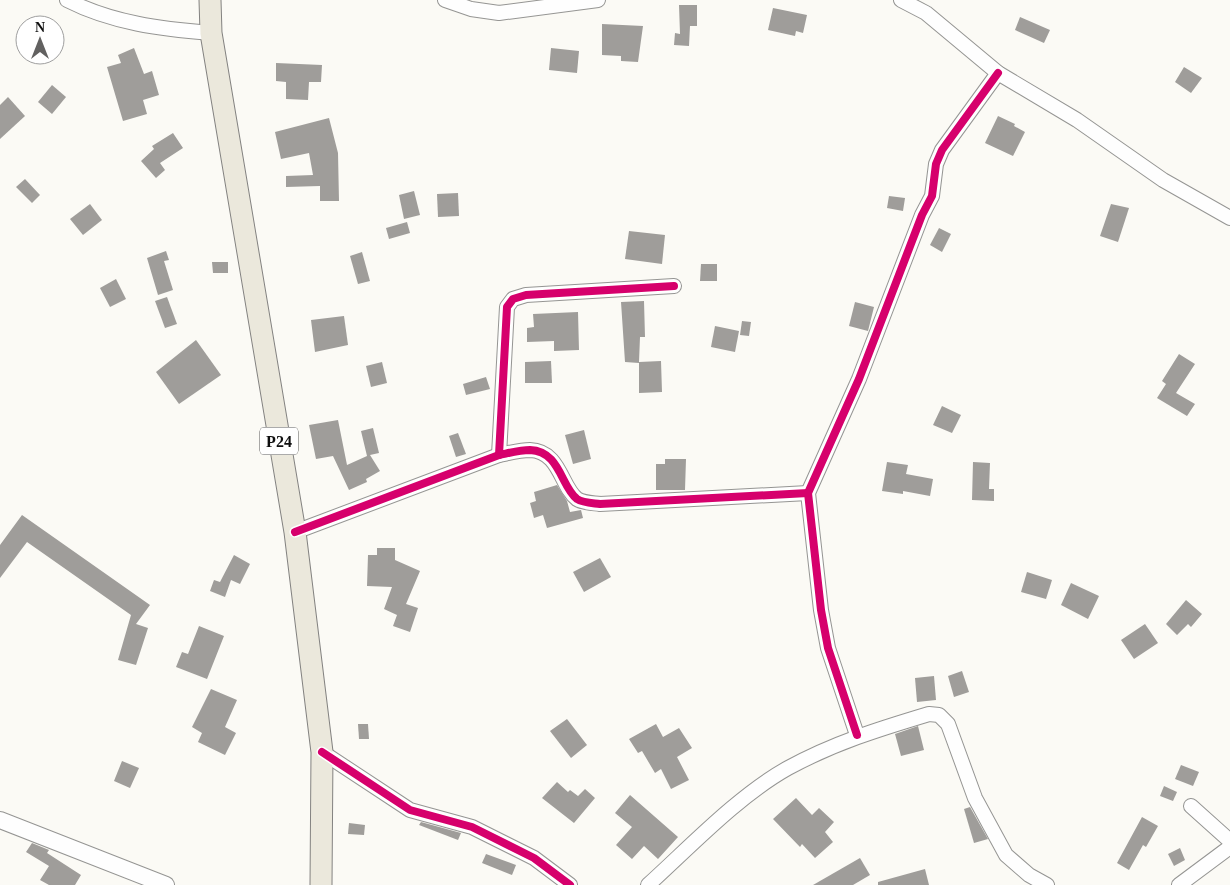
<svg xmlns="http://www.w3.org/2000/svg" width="1230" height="885" font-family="Georgia,serif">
  <rect width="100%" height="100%" fill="#fbfaf5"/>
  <g fill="#9f9d9a">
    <path d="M679,5H697V26H690L689,46L674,45L675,33L680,34Z"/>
    <path d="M773,8L807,15L803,33L796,31L795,36L768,30Z"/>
    <path d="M1020,17L1050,30L1044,43L1015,30Z"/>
    <path d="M602,24L643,26L638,62L621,61V56L602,55Z"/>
    <path d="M134,48L144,74L152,71L159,95L143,100L147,114L123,121L107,67L121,63L118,55Z"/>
    <path d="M551,48L579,51L577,73L549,70Z"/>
    <path d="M276,63L322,65L321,82H309L308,100L286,99V82L276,81Z"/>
    <path d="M1184,67L1202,78L1191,93L1175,82Z"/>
    <path d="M52,85L66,97L52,114L38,102Z"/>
    <path d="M8,97L25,116L0,139V105Z"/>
    <path d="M998,116L1015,124L1014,126L1025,132L1013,156L985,143Z"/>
    <path d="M329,118L338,153L339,201H320V186L286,187V176L313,175L309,153L281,159L275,132Z"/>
    <path d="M173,133L183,148L160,163L165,170L156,178L141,161L154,149L152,146Z"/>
    <path d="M25,179L40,195L32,203L16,187Z"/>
    <path d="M414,191L420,215L404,219L399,195Z"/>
    <path d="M458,193L459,216L438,217L437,194Z"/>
    <path d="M889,196L905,198L903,211L887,208Z"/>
    <path d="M90,204L102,220L83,235L70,219Z"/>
    <path d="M1111,204L1129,208L1118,242L1100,236Z"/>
    <path d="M407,222L410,233L389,239L386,228Z"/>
    <path d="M939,228L951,234L942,252L930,245Z"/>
    <path d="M629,231L665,235L662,264L625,259Z"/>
    <path d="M166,251L169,260L164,261L173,290L158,295L147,258Z"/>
    <path d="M362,252L370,281L358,284L350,256Z"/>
    <path d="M212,262H228V273H213Z"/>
    <path d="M701,264H717V281H700Z"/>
    <path d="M116,279L126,299L110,307L100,288Z"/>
    <path d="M167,297L177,324L165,328L155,301Z"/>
    <path d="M644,301L645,337H640L639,362L661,361L662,392L639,393V363L625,362L621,302Z"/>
    <path d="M855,302L874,307L868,331L849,326Z"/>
    <path d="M578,312L579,350L554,351V341L527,342V328L534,327L533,314Z"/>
    <path d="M344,316L348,345L315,352L311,320Z"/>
    <path d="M742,321L751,322L749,336L740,335Z"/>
    <path d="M715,326L739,331L735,352L711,347Z"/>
    <path d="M196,340L221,375L179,404L156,372Z"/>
    <path d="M1179,354L1195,364L1176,393L1195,404L1187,416L1157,398L1166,384L1162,381Z"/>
    <path d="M551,361L552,383H525V362Z"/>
    <path d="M382,362L387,383L371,387L366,366Z"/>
    <path d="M486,377L490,389L466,395L463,384Z"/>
    <path d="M942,406L961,415L952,433L933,425Z"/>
    <path d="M338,420L347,465L367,456L361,431L373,428L379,453L370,455L380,471L366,479L367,482L349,490L333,456L316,459L309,425Z"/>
    <path d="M584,430L591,459L573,464L565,435Z"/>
    <path d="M458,433L466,454L456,457L449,436Z"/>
    <path d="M665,459H686L685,490H656V464H665Z"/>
    <path d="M887,462L908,465L906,474L933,479L930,496L903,491V494L882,491Z"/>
    <path d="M973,462L990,463L989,489H994V501L972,500Z"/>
    <path d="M557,485L567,501L570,512L581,510L583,518L547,528L543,515L534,518L530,503L536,501L534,492Z"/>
    <path d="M22,515L150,605L136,624L148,628L136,665L118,660L131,615L27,542L0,578V545Z"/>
    <path d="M377,548H395V560L420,571L406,604L418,608L410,632L393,626L397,615L384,609L392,587L367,586L368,555H377Z"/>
    <path d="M234,555L250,564L240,584L231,580L225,597L210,591L214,580L220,582Z"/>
    <path d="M600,558L611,577L584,592L573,572Z"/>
    <path d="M1027,572L1052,580L1046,599L1021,592Z"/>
    <path d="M1071,583L1099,596L1088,619L1061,605Z"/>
    <path d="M1186,600L1202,614L1191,627L1188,624L1177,635L1166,624Z"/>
    <path d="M1145,624L1158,643L1134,659L1121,640Z"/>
    <path d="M199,626L224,636L207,679L176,667L182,652L188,654Z"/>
    <path d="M962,671L969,692L954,697L948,676Z"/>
    <path d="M934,676L936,700L917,702L915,678Z"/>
    <path d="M211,689L237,700L225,727L236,733L225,755L198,742L202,733L192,727Z"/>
    <path d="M567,719L587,745L571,758L550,731Z"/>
    <path d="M358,724H368L369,739H359Z"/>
    <path d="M656,724L663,737L679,728L692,748L677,757L689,780L671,789L661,769L655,773L642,751L638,753L629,739Z"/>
    <path d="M918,726L924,750L901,756L895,734Z"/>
    <path d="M122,761L139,768L130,788L114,781Z"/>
    <path d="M1181,765L1199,772L1193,786L1175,779Z"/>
    <path d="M557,782L568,792L570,790L578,796L585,789L595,798L574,823L542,798Z"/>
    <path d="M1164,786L1177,792L1173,801L1160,796Z"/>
    <path d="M630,795L678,837L658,859L644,846L632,859L616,845L632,827L615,813Z"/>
    <path d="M796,798L812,815L819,808L834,822L825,832L833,842L815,858L802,844L800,847L773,819Z"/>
    <path d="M970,807L988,839L974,843L964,809Z"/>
    <path d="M1142,817L1158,826L1146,847L1143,845L1129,870L1117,863Z"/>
    <path d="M421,822L461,833L458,840L419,825Z"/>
    <path d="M349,823L365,825L364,835L348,834Z"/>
    <path d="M32,843L49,850L47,853L81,875L75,885H49L40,880L49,866L26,852Z"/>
    <path d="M1180,848L1185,860L1174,866L1168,854Z"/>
    <path d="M486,854L516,865L512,875L482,863Z"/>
    <path d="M860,858L870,875L853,885H813Z"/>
    <path d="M925,869L929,885H878V882Z"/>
  </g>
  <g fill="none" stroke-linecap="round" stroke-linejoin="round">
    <g stroke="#959593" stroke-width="16">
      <g id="minor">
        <path d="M67,0C112,23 161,29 211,33"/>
        <path d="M445,0L471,9L499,13L598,0"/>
        <path d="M901,0L926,13L998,73L1077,120L1163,180L1230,218"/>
        <path d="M499,455L507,307L513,299L526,295L674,286"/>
        <path d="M295,532L499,455C509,453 520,450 530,450C560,451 561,487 577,499C583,503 593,503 600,504L808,493"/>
        <path d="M857,735L828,648L821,610L808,493L859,379L922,215L932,196L936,164L942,150L998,73"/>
        <path d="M322,752L410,810L472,827L534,858L570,885"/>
        <path d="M1191,806L1230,841"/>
        <path d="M648,885C690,847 738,796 788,768C834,743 879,729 929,714L939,715L948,724L975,798L1006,855L1029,875L1047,885"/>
        <path d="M1179,885L1230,847"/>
      </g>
    </g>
    <g stroke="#959593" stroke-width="18">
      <path id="tertiary" d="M0,820L166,885"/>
    </g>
    <g stroke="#838280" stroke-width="23">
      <path id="primary" d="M210,0L211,33L295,532L322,752L321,885"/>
    </g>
    <use href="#minor" stroke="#fefefe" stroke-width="14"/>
    <use href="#tertiary" stroke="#fefefe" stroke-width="16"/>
    <use href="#primary" stroke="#ebe8dc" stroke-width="21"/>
    <g stroke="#fff" stroke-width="11">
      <g id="cycleway">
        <path d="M499,455L507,307L513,299L526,295L674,286"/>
        <path d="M295,532L499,455C509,453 520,450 530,450C560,451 561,487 577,499C583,503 593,503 600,504L808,493"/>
        <path d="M857,735L828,648L821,610L808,493L859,379L922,215L932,196L936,164L942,150L998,73"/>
        <path d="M322,752L410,810L472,827L534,858L570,885"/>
      </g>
    </g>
    <use href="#cycleway" stroke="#d6006c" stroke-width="8"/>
  </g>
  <g text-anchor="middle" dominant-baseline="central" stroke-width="5" stroke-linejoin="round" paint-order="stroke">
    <rect fill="#fff" stroke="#575757" stroke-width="1" x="260" y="427.5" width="38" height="27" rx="4"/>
    <g font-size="16" font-weight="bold" fill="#0f0f0f">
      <text x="279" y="441">P24</text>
    </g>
  </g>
  <g transform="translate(40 40)"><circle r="24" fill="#ffffff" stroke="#9f9f9f"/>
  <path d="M0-4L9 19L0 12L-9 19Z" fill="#626160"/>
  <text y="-8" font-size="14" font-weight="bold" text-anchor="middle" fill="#0f0f0f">N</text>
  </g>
</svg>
